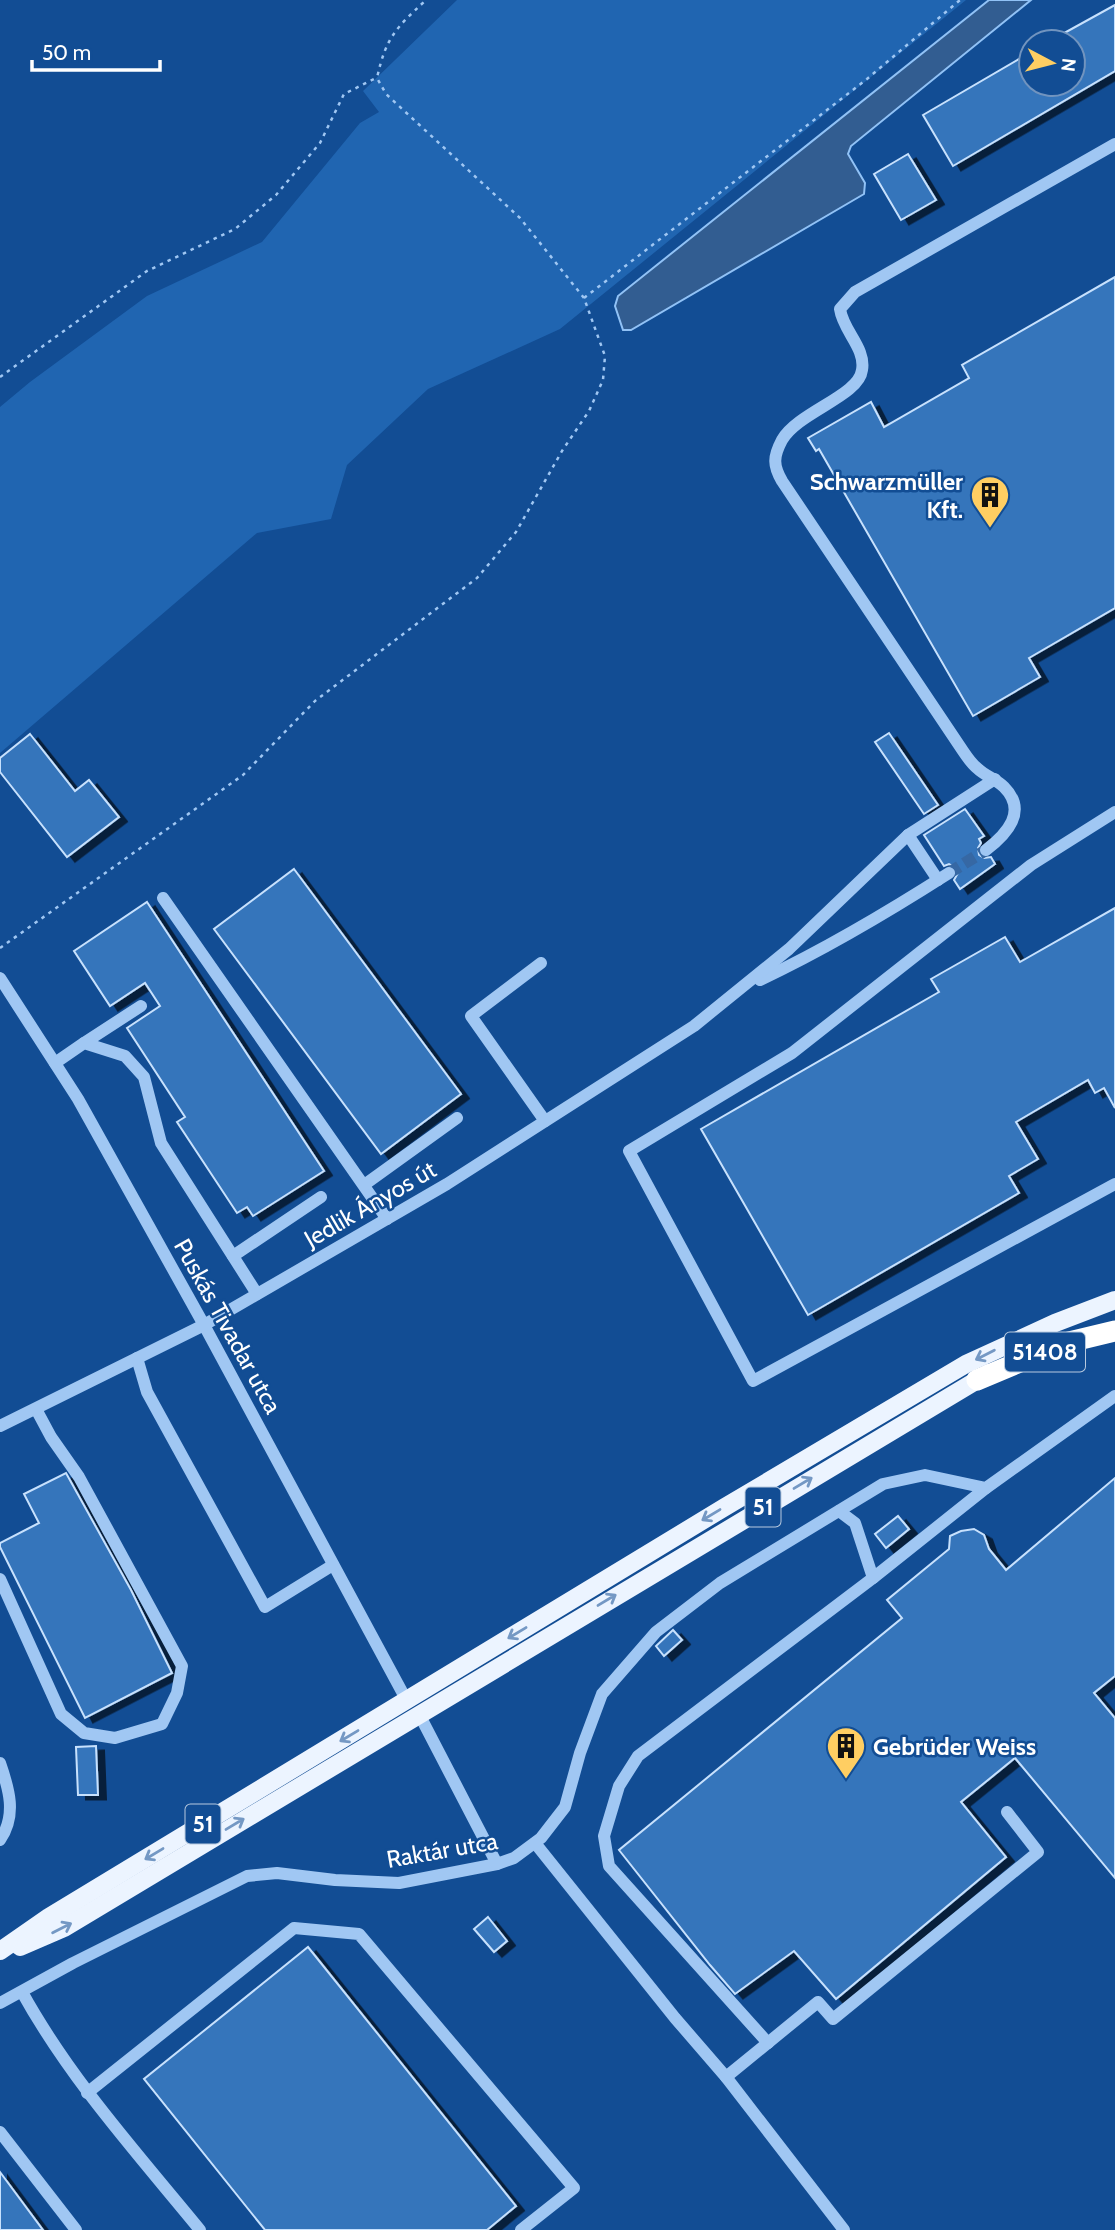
<svg xmlns="http://www.w3.org/2000/svg" width="1115" height="2230" font-family="Cabin,sans-serif">
  <defs>
    <filter id="shadow"><feDropShadow dx="8" dy="4.5" stdDeviation="0" flood-color="#0009"/></filter>
  </defs>
  <rect width="100%" height="100%" fill="#124d94"/>
  <path fill="#2065b1" d="M457,0H966L560,329L428,389L347,465L331,519L257,533L0,753V407L30,382L147,296L262,242L360,123L379,112L363,91Z"/>
  <path fill="#325d91" stroke="#91c2f6" stroke-width="2" d="M989,0H1031L851,146L848,154L865,183L864,194L631,330H623L615,306L618,296Z"/>
  <g fill="#3574bb" stroke="#c7e1fd" stroke-width="2" filter="url(#shadow)">
    <path d="M1115,5V71L953,166L923,115L1031,52V84H1073V42H1048Z"/>
    <path d="M908,154L936,200L901,220L874,174Z"/>
    <path d="M1115,277V608L1029,658L1040,677L973,716L819,449L816,451L808,438L871,402L884,427L969,378L962,365Z"/>
    <path d="M889,733L938,805L924,814L875,742Z"/>
    <path d="M30,734L75,791L89,780L119,817L67,857L0,772V758Z"/>
    <path d="M965,809L984,836L979,839L981,843L978,848L979,855L984,858L991,857L995,864L960,889L954,880L958,873L956,868L949,864L944,866L924,835Z"/>
    <path d="M294,869L461,1094L381,1154L214,929Z"/>
    <path d="M147,902L324,1171L253,1216L247,1207L237,1213L177,1122L185,1117L127,1028L160,1006L145,983L110,1006L74,951Z"/>
    <path d="M1115,908V1108L1104,1088L1095,1093L1088,1080L1016,1122L1038,1159L1009,1176L1019,1193L808,1315L701,1129L939,992L931,979L1005,937L1020,962Z"/>
    <path d="M66,1473L131,1590L172,1673L85,1718L0,1547V1543L39,1523L24,1494Z"/>
    <path d="M1115,1478V1676L1094,1693L1115,1718V1878L1015,1758L961,1802L1006,1857L836,1999L794,1951L735,1994L710,1965L619,1850L902,1618L887,1600L949,1549L950,1536L961,1531L974,1529L984,1535L989,1549L1006,1570Z"/>
    <path d="M898,1516L909,1529L886,1548L875,1534Z"/>
    <path d="M673,1630L682,1640L664,1656L656,1646Z"/>
    <path d="M96,1746L98,1795H78L76,1747Z"/>
    <path d="M488,1917L507,1941L494,1952L474,1929Z"/>
    <path d="M308,1947L516,2206L487,2230H265L144,2079Z"/>
    <path d="M0,2172L43,2230H0Z"/>
  </g>
  <g fill="none" stroke-linecap="round" stroke-linejoin="round">
    <path stroke="#3668a4" stroke-width="12" stroke-dasharray="12 6" stroke-linecap="butt" d="M949,873L986,850"/>
    <g stroke="#a0c7f3" stroke-width="2.5" stroke-dasharray="3.5 5" stroke-linecap="butt">
      <path d="M584,298L867,79L960,0"/>
      <path d="M0,377L147,271L235,229L276,195L320,143L344,94L376,78"/>
      <path d="M0,948L243,775L315,701L477,578L516,532L562,451L589,411L603,380L605,356L584,298L520,218L386,94L377,78C386,37 396,28 426,0"/>
    </g>
    <g stroke="#a0c7f3" stroke-width="12">
      <path d="M1115,812L1031,865L792,1053L629,1151L753,1381L1115,1184"/>
      <path d="M908,835L938,880"/>
      <path d="M986,850C1007,834 1028,811 1004,787C996,779 985,776 977,768C972,764 967,757 963,751L782,481C773,465 773,457 782,440C798,412 859,396 862,370C866,348 843,331 840,309L855,292L1115,144"/>
      <path d="M163,898L387,1219"/>
      <path d="M541,963L471,1016L545,1121"/>
      <path d="M0,978L78,1099L204,1325L407,1701"/>
      <path d="M760,980C826,949 888,912 949,873"/>
      <path d="M84,1043L141,1006"/>
      <path d="M55,1063L84,1043L125,1056L144,1077L161,1143L257,1294"/>
      <path d="M364,1185L457,1118"/>
      <path d="M233,1256L321,1197"/>
      <path d="M137,1358L147,1392L265,1607L333,1565"/>
      <path d="M0,1426L204,1325L447,1184L694,1026L789,949L908,835L995,779"/>
      <path d="M873,1578L986,1488"/>
      <path d="M0,1579L61,1714L84,1733L115,1738L162,1724L177,1693L182,1666L79,1477L51,1437L36,1409"/>
      <path d="M419,1714L497,1864"/>
      <path d="M0,1763C9,1789 17,1815 0,1840"/>
      <path d="M535,1843L675,2018L726,2077L818,2002L833,2019L1038,1852L1007,1812"/>
      <path d="M22,1992C70,2079 137,2153 200,2230"/>
      <path d="M0,2003L73,1963L247,1876L277,1873L335,1880L399,1883L497,1864L514,1858L541,1838L565,1807L580,1753L602,1694L656,1632L720,1583L883,1484L925,1475L986,1488L1115,1396"/>
      <path d="M768,2043L609,1866L604,1836L619,1786L638,1756L873,1578L855,1523L839,1511"/>
      <path d="M726,2077L844,2230"/>
      <path d="M87,2093L294,1928L359,1934L574,2188L521,2230"/>
      <path d="M0,2132L76,2230"/>
    </g>
    <g stroke="#ecf4ff" stroke-width="18">
      <path d="M20,1947L64,1928L989,1373"/>
      <path d="M0,1951L49,1917L725,1507L966,1364L1055,1323L1115,1300"/>
    </g>
    <path stroke="#fff" stroke-width="21" d="M977,1380L1065,1343L1115,1331"/>
  </g>
  <defs><path id="oneway-shaft" d="M-6 0H5M1.5-3L5.5 0L1.5 3" fill="none" stroke-width="1.6" stroke-linecap="round" stroke-linejoin="round" transform="scale(1.75)"/></defs>
  <g stroke="#7498c4">
    <use href="#oneway-shaft" transform="translate(985 1355) rotate(153)"/>
    <use href="#oneway-shaft" transform="translate(803 1483) rotate(-31)"/>
    <use href="#oneway-shaft" transform="translate(711 1515) rotate(149)"/>
    <use href="#oneway-shaft" transform="translate(607 1600) rotate(-31)"/>
    <use href="#oneway-shaft" transform="translate(517 1633) rotate(149)"/>
    <use href="#oneway-shaft" transform="translate(349 1736) rotate(149)"/>
    <use href="#oneway-shaft" transform="translate(235 1824) rotate(-31)"/>
    <use href="#oneway-shaft" transform="translate(154 1854) rotate(149)"/>
    <use href="#oneway-shaft" transform="translate(62 1928) rotate(-27)"/>
  </g>
  <defs>
    <g id="building-pin" transform="scale(2.0125)"><path d="M0 17L-7.5 6A9.5 9.5 0 1 1 7.5 6Z" fill="#ffce62" stroke="#124d94"/><path d="M-4-6H4V6H1V3H-1V6H-4ZM-2.5-4.3h1.7v1.8h-1.7ZM.8-4.3h1.7v1.8H.8ZM-2.5-1h1.7V.8h-1.7ZM.8-1h1.7V.8H.8Z" fill="#111"/></g>
  </defs>
  <g fill-rule="evenodd">
    <use href="#building-pin" x="990" y="495"/>
    <use href="#building-pin" x="846" y="1746"/>
  </g>
  <g text-anchor="middle" dominant-baseline="central" stroke-width="5" stroke-linejoin="round" paint-order="stroke">
    <g fill="#124d94" stroke="#b8cadf" stroke-width="2">
      <rect x="1005" y="1332.5" width="80" height="39" rx="5"/>
      <rect x="745.5" y="1487.5" width="35" height="39" rx="5"/>
      <rect x="185.5" y="1804.5" width="35" height="39" rx="5"/>
    </g>
    <g font-size="23" font-weight="bold" fill="#fff">
      <text x="1045" y="1352">51408</text>
      <text x="763" y="1507">51</text>
      <text x="203" y="1824">51</text>
    </g>
    <g font-size="24" font-weight="bold" fill="#fff" stroke="#124d94" text-anchor="end">
      <text x="963" y="481">Schwarzmüller<tspan x="963" dy="28">Kft.</tspan></text>
      <text x="873" y="1746" text-anchor="start">Gebrüder Weiss</text>
    </g>
    <g font-size="24" fill="#fff" stroke="#124d94">
      <text transform="translate(370 1204) rotate(-30)">Jedlik Ányos út</text>
      <text transform="translate(228 1326) rotate(61)">Puskás Tivadar utca</text>
      <text transform="translate(442 1850) rotate(-10)">Raktár utca</text>
    </g>
  </g>
  <g transform="translate(1052 63) rotate(97)"><circle r="33" fill="#124d94" stroke="#7194bf" stroke-width="2"/>
  <path d="M0-5L12 26L0 18L-12 26Z" fill="#ffce62"/>
  <text y="-10" font-size="19" font-weight="bold" text-anchor="middle" fill="#ffffff">N</text>
  </g>
  <path d="M32 60v10h128v-10" fill="none" stroke="#ffffff" stroke-width="3.5"/>
  <text x="42" y="60" font-size="21" fill="#ffffff" stroke="#124d94" stroke-width="5" paint-order="stroke">50 m</text>
</svg>
